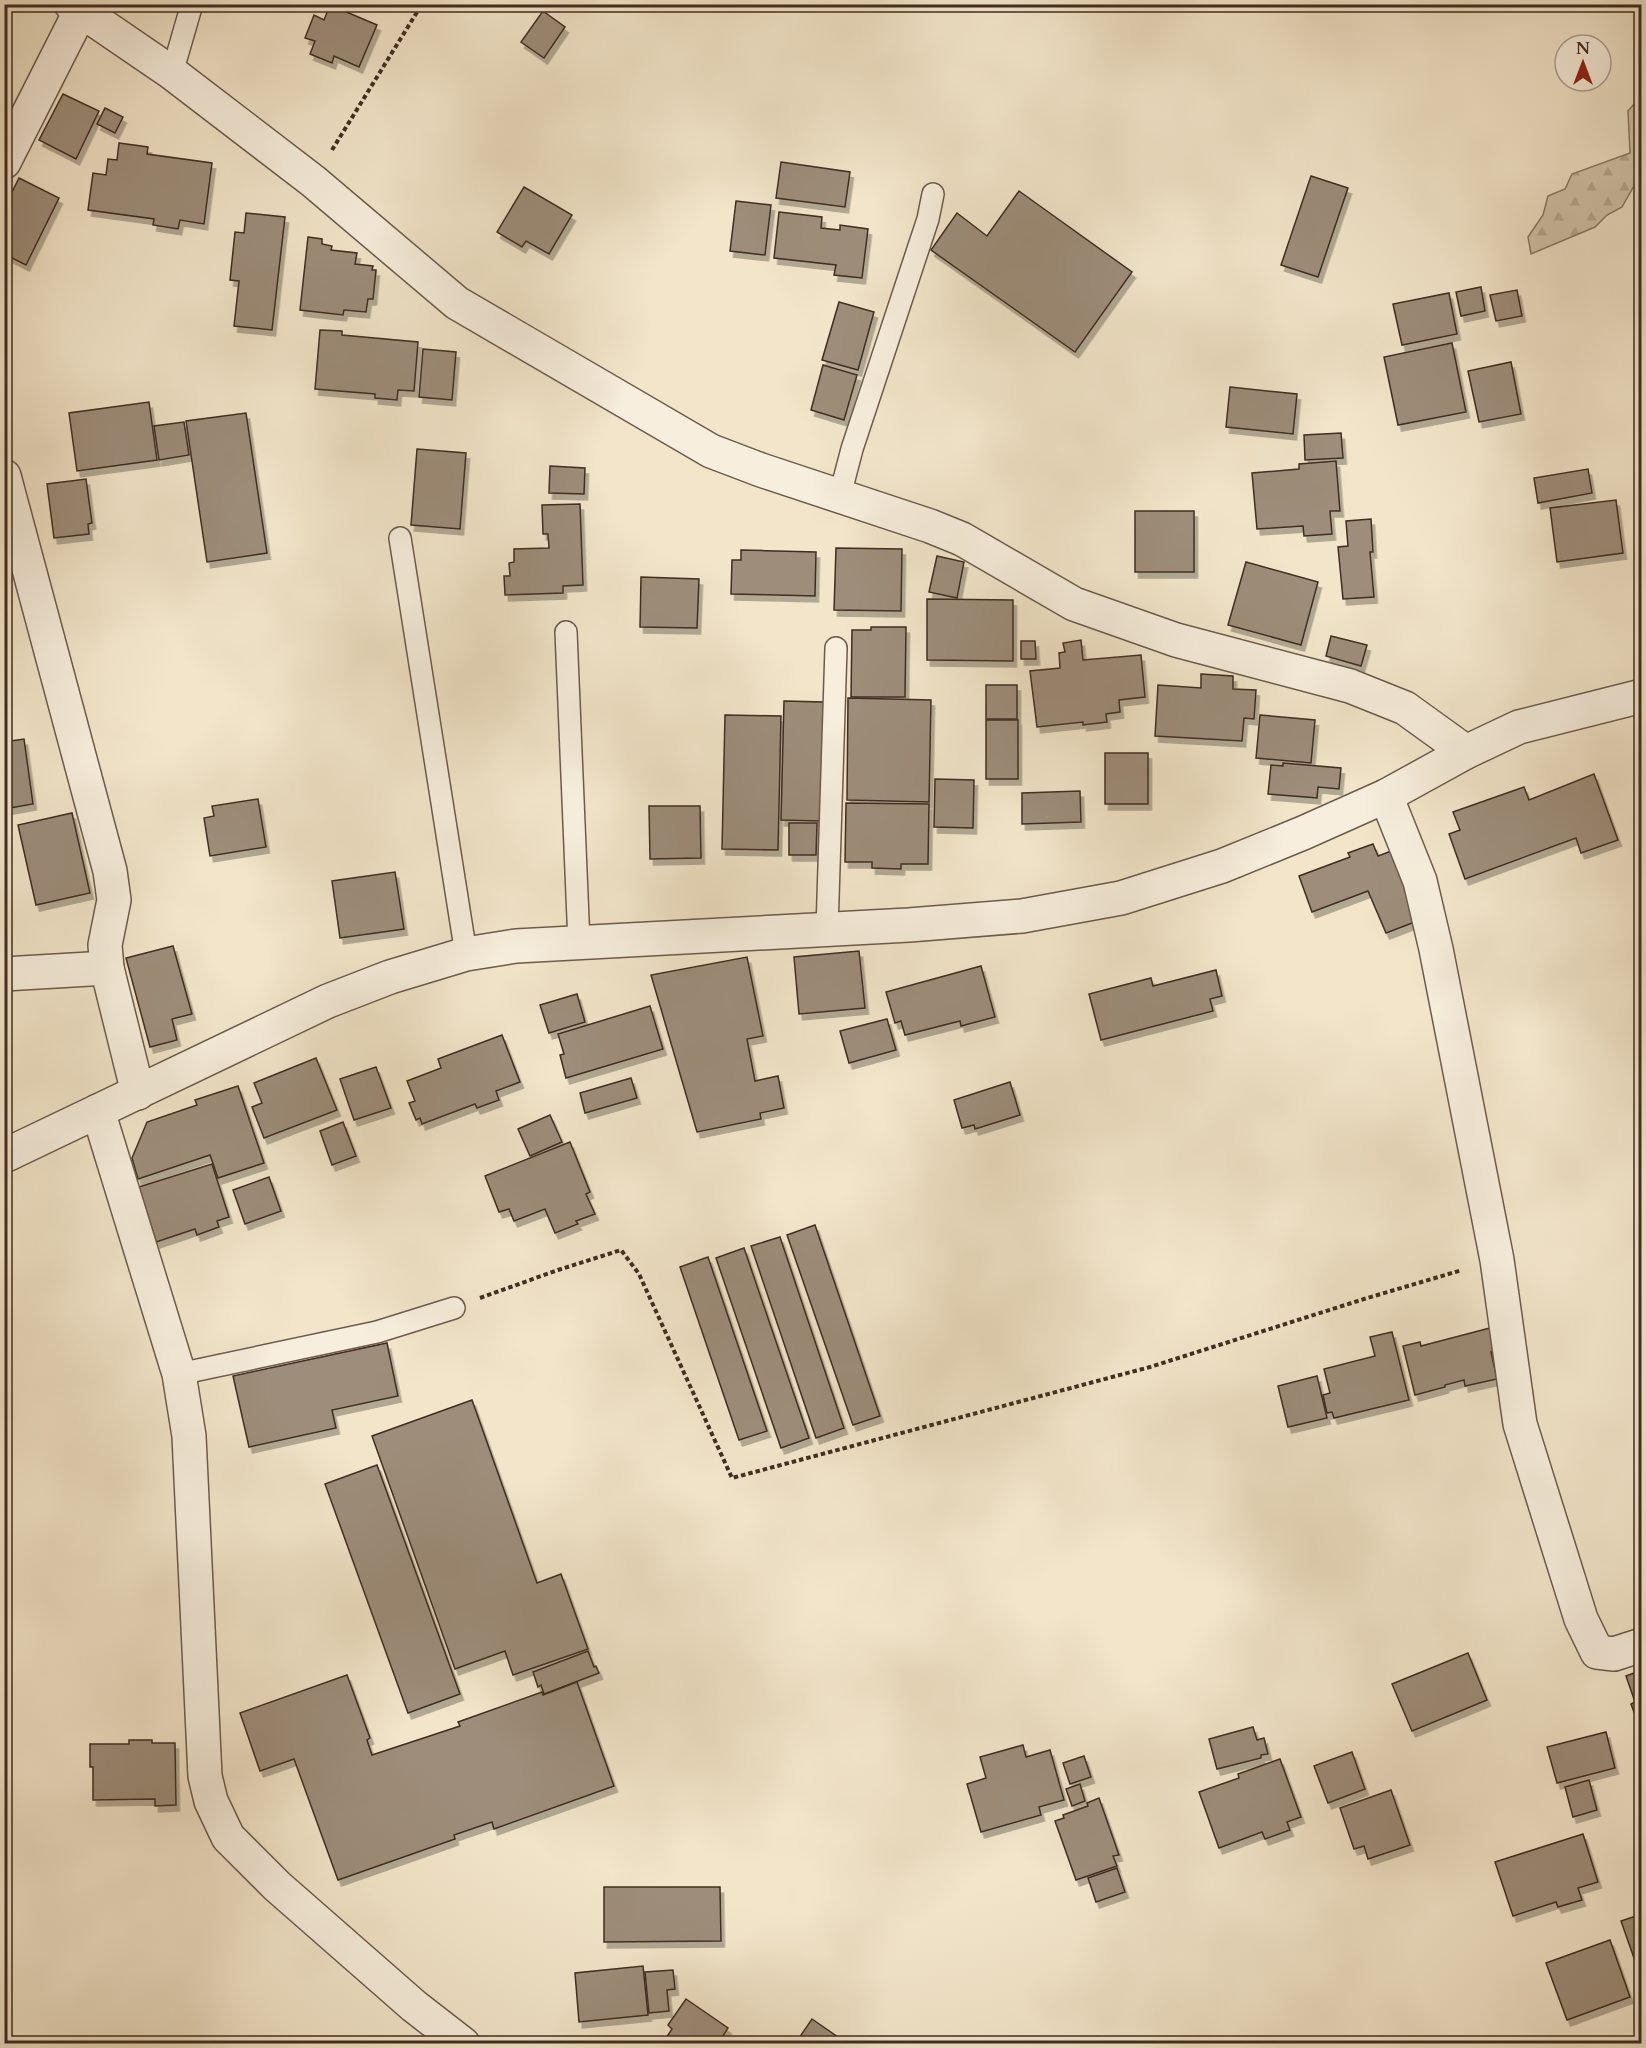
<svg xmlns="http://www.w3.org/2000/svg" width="1646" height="2048" font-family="Cardo,serif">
  <defs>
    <pattern id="forest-firs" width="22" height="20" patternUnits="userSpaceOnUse" patternTransform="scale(1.5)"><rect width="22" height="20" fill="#d4c6ae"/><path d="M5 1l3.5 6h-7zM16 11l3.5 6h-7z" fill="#b7aa95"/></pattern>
    <filter id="shadow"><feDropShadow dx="3.5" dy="6" stdDeviation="0" flood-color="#0004"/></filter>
  </defs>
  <rect width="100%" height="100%" fill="#f2e5ca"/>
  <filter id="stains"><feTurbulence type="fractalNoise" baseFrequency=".00333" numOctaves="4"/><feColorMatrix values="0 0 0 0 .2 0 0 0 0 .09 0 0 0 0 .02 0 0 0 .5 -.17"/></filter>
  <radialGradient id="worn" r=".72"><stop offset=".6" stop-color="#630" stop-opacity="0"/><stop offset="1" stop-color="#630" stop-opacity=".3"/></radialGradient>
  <path fill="url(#forest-firs)" stroke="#8a7a68" stroke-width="1.5" d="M1641,96V178L1634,186L1622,207L1607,215L1595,227L1531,254L1528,237L1543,215L1548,196L1565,189L1572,174L1630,153L1628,111Z"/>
  <g fill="#9d8d7a" stroke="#402d23" stroke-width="1.5" filter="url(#shadow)">
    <path d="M330,5L377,25L359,67L334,56L332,63L310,54L315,41L305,38L314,15L324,20Z"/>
    <path d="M543,11L565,27L544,58L521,42Z"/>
    <path d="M63,94L99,111L76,159L39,140Z"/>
    <path d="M105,108L123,117L115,133L97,124Z"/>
    <path d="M119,143L148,147L147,154L212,163L204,224L180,220L178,229L153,225L154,219L88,210L93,173L106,175L108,159L117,160Z"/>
    <path d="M781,162L850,172L845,207L776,198Z"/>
    <path d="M1311,176L1348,188L1318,277L1281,265Z"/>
    <path d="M19,178L59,198L26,265L4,254V208Z"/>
    <path d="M524,187L572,215L549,254L526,241L522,247L497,232Z"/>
    <path d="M1019,191L1132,272L1075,352L931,250L957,213L987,236Z"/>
    <path d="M736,201L771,205L765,255L730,251Z"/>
    <path d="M779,212L822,217L821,228L840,230V225L868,229L862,278L834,275L836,265L774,258Z"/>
    <path d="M246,213L285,217L272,330L234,326L239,281L230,280L235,232L244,233Z"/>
    <path d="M308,237L322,239V244L332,246L331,250L357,253L355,264L373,266L372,270H376L373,299H368L366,312L344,310L343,315L300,310Z"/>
    <path d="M1481,287L1485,311L1461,316L1456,292Z"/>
    <path d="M1517,290L1522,316L1496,321L1490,295Z"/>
    <path d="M1449,293L1457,334L1402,345L1393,304Z"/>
    <path d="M839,302L874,312L858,370L822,360Z"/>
    <path d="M320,330L342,331V335L418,342L414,391L398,390L397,400L375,398V394L315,389Z"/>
    <path d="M1452,343L1466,412L1398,425L1384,357Z"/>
    <path d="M423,349L456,352L452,400L419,397Z"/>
    <path d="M1511,362L1521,414L1479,422L1468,371Z"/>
    <path d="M823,365L857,375L844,420L811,410Z"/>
    <path d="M1230,387L1297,394L1293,434L1226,427Z"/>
    <path d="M149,402L157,460L77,471L69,413Z"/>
    <path d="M246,413L267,553L207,562L186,421Z"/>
    <path d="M184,422L189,455L159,460L154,426Z"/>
    <path d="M1341,433L1343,458L1305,460L1304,435Z"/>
    <path d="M417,449L466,453L460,529L411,525Z"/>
    <path d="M1336,461L1340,511H1330L1332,534L1304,536L1303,526L1257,529L1252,473L1299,469V464Z"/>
    <path d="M550,466L585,468L584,494L549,493Z"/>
    <path d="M1588,469L1592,493L1538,503L1534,478Z"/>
    <path d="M86,479L92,523L88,524L89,534L54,538L47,484Z"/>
    <path d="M1616,500L1623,553L1557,562L1550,508Z"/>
    <path d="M580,504L583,585L563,586V593L505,595L504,576H510L509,563L514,562V549L549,548L548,534H543L542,505Z"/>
    <rect x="1135" y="511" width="59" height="61"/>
    <path d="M1371,519L1373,552H1370L1374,597L1343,599L1338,547L1348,546L1346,521Z"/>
    <path d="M836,548L902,549L901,611L834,610Z"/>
    <path d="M741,550L816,552L815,596L731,594L732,560H741Z"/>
    <path d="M937,556L964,562L957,598L929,592Z"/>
    <path d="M1246,562L1318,582L1301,645L1228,625Z"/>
    <path d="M641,577L699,579L697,628L640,627Z"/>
    <path d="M927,599L1013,600V661L927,660Z"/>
    <path d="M871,627H906L905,697H851L852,630H871Z"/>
    <path d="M1331,636L1367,645L1361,666L1326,656Z"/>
    <path d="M1081,640L1083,660L1141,655L1145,697L1119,700L1120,712L1106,714L1107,722L1083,725V722L1037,727L1030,671L1060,668L1059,653L1065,652L1063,643Z"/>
    <path d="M1021,641H1035L1036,659H1021Z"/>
    <path d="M1201,674L1233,676V689L1256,690L1254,719L1244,718L1242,741L1155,736L1158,685L1201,688Z"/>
    <rect x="986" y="685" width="31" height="34"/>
    <path d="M848,698L931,700L929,802L847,800Z"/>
    <path d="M784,701L824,702L821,821L781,820Z"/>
    <path d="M725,715L781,716L778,850L722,849Z"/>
    <path d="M1260,715L1315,720L1311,763L1256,758Z"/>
    <rect x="986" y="720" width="32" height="59"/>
    <path d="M24,739L33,804L4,809V742Z"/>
    <rect x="1105" y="753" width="43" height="51"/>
    <path d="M1283,763L1341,768L1339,789L1318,787L1317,798L1268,794L1271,765L1283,766Z"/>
    <path d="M1594,774L1618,840L1581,853L1576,838L1465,879L1449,834L1460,830L1453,812L1524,787L1529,800Z"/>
    <path d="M935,779L974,780L973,828L934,827Z"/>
    <path d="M1080,791L1081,822L1022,824V793Z"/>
    <path d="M258,799L266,847L210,856L204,818L214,816L212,806Z"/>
    <path d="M846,803L929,804L928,864H901V869L872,868V862H845Z"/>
    <path d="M649,806H700L701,858L650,859Z"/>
    <path d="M72,813L90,893L36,905L18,825Z"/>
    <path d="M789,823H817L816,855H789Z"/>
    <path d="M1373,844L1378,856L1394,850L1420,920L1386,933L1368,891L1312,912L1299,876L1350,857L1348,853Z"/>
    <path d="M395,872L404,929L340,938L332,881Z"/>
    <path d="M173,946L192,1014L172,1019L177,1040L150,1047L126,958Z"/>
    <path d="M859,951L865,1008L799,1014L794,957Z"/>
    <path d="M747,957L763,1036L747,1039L755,1081L778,1076L784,1108L760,1113L761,1119L697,1132L651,975Z"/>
    <path d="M981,966L995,1017L961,1026L960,1021L905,1035L901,1021L895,1023L886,992Z"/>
    <path d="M1216,970L1222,996L1210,999L1213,1011L1101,1040L1089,994L1151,978L1153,986Z"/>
    <path d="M577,994L585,1022L549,1033L540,1005Z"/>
    <path d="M650,1006L663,1049L566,1078L560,1055L564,1054L558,1034Z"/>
    <path d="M887,1019L896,1050L849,1063L840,1031Z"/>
    <path d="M502,1035L520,1082L496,1091L499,1100L477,1108L475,1104L422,1124L420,1118L416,1120L409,1103L415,1101L407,1081L441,1068L438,1059Z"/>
    <path d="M316,1058L337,1110L264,1138L252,1107L262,1103L254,1083Z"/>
    <path d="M376,1067L391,1108L354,1120L340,1079Z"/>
    <path d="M631,1078L637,1098L585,1113L580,1093Z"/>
    <path d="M1010,1082L1020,1115L975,1129L974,1125L962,1128L954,1100Z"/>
    <path d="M238,1086L264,1163L218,1178L210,1155L138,1179L132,1158L147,1122L197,1105L195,1100Z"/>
    <path d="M550,1115L562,1142L530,1156L518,1129Z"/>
    <path d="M343,1122L356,1156L332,1165L320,1131Z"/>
    <path d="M570,1142L590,1192L586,1194L595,1214L576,1221L578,1224L555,1233L545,1209L514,1221L509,1209L499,1212L485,1176Z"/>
    <path d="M212,1164L229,1217L217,1221L219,1227L197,1235L195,1229L156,1242L139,1187Z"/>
    <path d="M269,1177L281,1211L245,1224L233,1190Z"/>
    <path d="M815,1225L880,1416L853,1425L787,1235Z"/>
    <path d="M780,1237L844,1428L816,1438L751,1246Z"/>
    <path d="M744,1248L809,1438L781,1448L716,1258Z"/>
    <path d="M708,1257L767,1431L739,1440L680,1267Z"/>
    <path d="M1490,1328L1495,1351L1491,1352L1497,1379L1465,1386L1464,1380L1445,1385V1387L1415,1395L1403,1346L1420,1342L1421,1346Z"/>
    <path d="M1392,1332L1409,1400L1334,1418L1332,1412L1327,1413L1323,1395L1330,1393L1324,1369L1375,1356L1370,1337Z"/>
    <path d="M387,1343L398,1396L332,1410L336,1428L249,1447L233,1376Z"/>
    <path d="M1317,1376L1327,1418L1288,1427L1278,1386Z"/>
    <path d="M472,1400L537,1583L561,1574L588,1649L513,1675L505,1651L455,1669L372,1436Z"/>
    <path d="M377,1465L460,1694L408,1713L325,1484Z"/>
    <path d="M588,1651L594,1667L596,1666L599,1673L544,1694L541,1685L538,1687L533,1672Z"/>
    <path d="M1468,1653L1487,1700L1412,1731L1392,1684Z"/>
    <path d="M1642,1670V1718L1637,1720L1631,1704L1635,1702L1626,1676Z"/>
    <path d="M347,1675L370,1738L367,1740L372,1755L460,1726L458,1722L542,1692L543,1695L577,1682L614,1786L494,1829L492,1822L454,1835L455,1839L338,1880L294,1759L260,1771L240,1713Z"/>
    <path d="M1253,1727L1257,1740L1264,1738L1268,1754L1261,1755V1758L1217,1769L1209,1739Z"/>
    <path d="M1606,1732L1615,1768L1557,1783L1547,1747Z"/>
    <path d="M129,1740H152V1743H175L176,1805L155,1806V1799L93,1800V1767H90V1744H129Z"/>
    <path d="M1023,1745L1026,1757L1050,1750L1064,1800L1039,1807L1041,1815L981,1832L967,1784L986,1778L980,1757Z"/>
    <path d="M1352,1752L1365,1789L1328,1803L1314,1766Z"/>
    <path d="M1084,1756L1091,1777L1070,1784L1063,1763Z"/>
    <path d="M1280,1759L1301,1817L1287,1822L1290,1830L1265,1839L1262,1832L1219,1848L1199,1792L1239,1778L1238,1774Z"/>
    <path d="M1589,1780L1597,1810L1573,1817L1565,1787Z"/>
    <path d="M1080,1784L1085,1801L1072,1806L1066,1789Z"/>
    <path d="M1391,1790L1410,1845L1368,1859L1364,1846L1354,1849L1340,1808Z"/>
    <path d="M1099,1798L1119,1855L1113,1856L1117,1866L1076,1880L1055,1821L1064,1818L1063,1815L1088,1806L1087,1803Z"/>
    <path d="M1583,1834L1598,1882L1578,1888L1582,1900L1558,1907L1556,1902L1513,1916L1495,1862Z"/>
    <path d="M1117,1868L1125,1892L1096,1902L1088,1878Z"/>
    <path d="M604,1887H720L721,1941L604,1942Z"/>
    <path d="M1642,1914V1981L1621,1921Z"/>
    <path d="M1610,1940L1630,1997L1567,2020L1546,1963Z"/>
    <path d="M643,1966L648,2015L579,2022L575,1973Z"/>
    <path d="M673,1970L675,1989L667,1990L669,2011L649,2013L645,1972Z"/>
    <path d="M686,1999L728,2028L718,2044H662L672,2029L668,2025Z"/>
    <path d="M812,2019L848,2044H795Z"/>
  </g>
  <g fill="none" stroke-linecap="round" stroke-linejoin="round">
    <g stroke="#6c5b4d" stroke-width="24">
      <g id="service">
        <path d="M172,73L192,4"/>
        <path d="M840,495L852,449L928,219L933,194"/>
        <path d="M400,538L466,954"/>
        <path d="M566,632L579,943"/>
        <path d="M827,929L836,648"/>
        <path d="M179,1374L377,1332L454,1308"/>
      </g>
    </g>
    <g stroke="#6c5b4d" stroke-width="36">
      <g id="minor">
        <path d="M71,4L172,73L313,181L457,303L711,451L761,470L930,526L962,539L1074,604L1176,640L1350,686L1405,708L1466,752"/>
        <path d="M4,162L81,10"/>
        <path d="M4,476L110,871L114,900L105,945L107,968L138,1093"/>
        <path d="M1386,796L1420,881L1436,949L1497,1260L1520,1424L1581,1619L1597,1652L1614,1654L1642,1645"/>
        <path d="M4,974L107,968"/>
        <path d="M98,1111L179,1374L189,1436L205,1776L211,1801L228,1837L277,1886L414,2006L463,2044"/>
      </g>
    </g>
    <g stroke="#6c5b4d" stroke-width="36">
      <path id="tertiary" d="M4,1156L328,1001L390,977L466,954L516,946L909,925L1022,916L1121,898L1222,866L1303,833L1386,796L1466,752L1519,727L1642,696"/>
    </g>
    <g stroke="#402d23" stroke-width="4" stroke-dasharray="4.5 3" stroke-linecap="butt">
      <path d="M332,150L422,4"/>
      <path d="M480,1298L558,1270L621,1250L639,1274L732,1478L1150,1367L1364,1299L1462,1270"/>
    </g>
    <use href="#service" stroke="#f7eedd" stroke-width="21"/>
    <use href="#minor" stroke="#f7eedd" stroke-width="33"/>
    <use href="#tertiary" stroke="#f7eedd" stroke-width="33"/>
  </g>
  <rect width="1646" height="2048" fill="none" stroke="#f2e5ca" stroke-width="24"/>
  <rect x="6" y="6" width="1634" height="2036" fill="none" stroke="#402d23" stroke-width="3"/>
  <rect x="12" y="12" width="1622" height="2024" fill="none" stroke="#402d23" stroke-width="1.5"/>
  <g transform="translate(1583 63)"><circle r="28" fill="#f7eedd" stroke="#aea193" stroke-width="1.5"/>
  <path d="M0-4.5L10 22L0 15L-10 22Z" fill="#8f2418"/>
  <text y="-9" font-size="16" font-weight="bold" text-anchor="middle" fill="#402d23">N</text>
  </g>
  <rect width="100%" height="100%" filter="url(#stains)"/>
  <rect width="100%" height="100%" fill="url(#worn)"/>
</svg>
